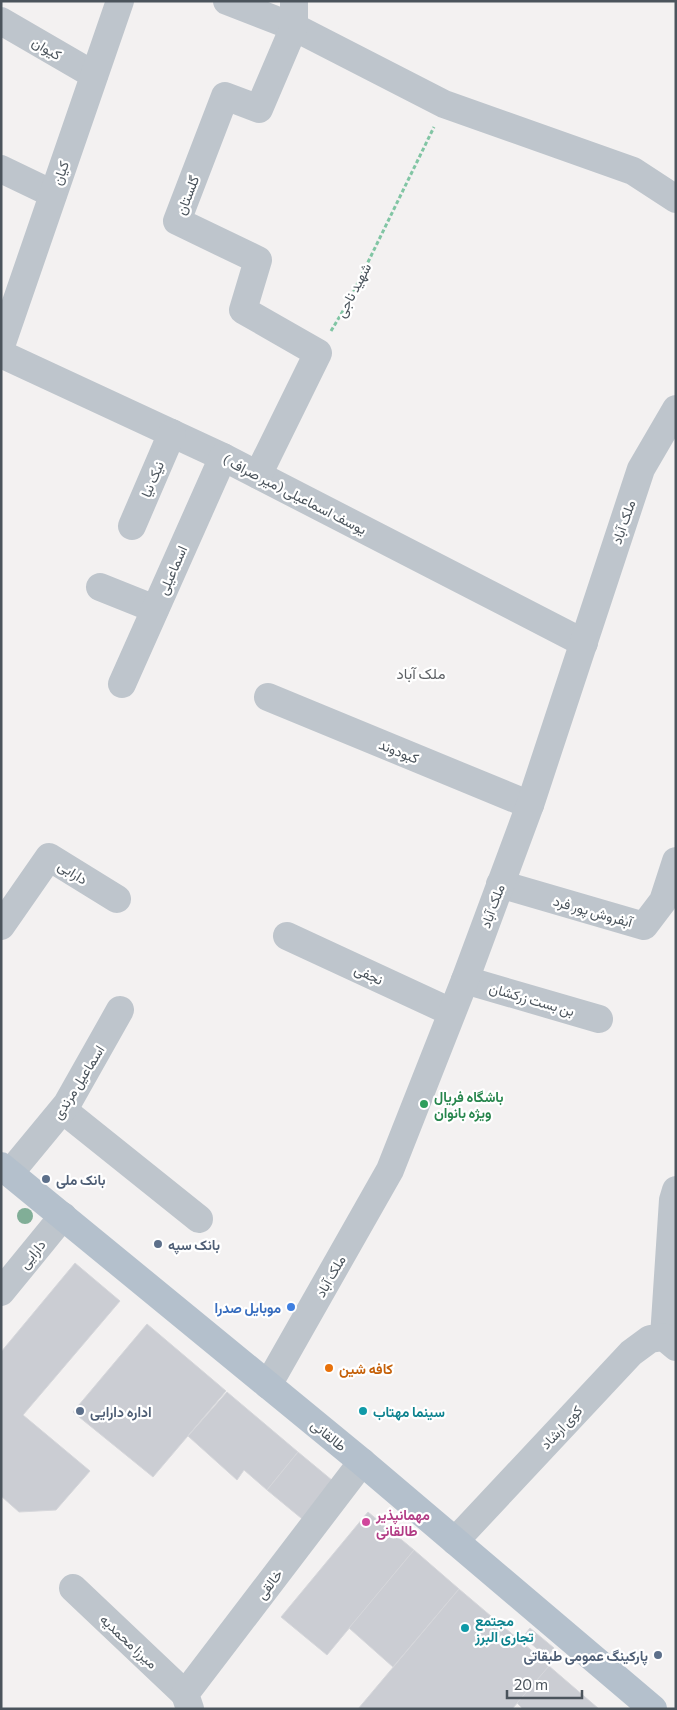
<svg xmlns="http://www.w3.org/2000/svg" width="677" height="1710" font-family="Commissioner,Vazirmatn,sans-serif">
  <rect width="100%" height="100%" fill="#f3f1f1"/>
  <g fill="#cbcdd3" stroke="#d6d7db">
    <path d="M75,1263L120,1301L23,1415L90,1471L56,1510L19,1512L1,1496V1352Z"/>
    <path d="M147,1324L226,1391L153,1477L73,1412Z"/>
    <path d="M227,1392L298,1452L267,1490L244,1470L237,1480L188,1436Z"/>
    <path d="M298,1452L339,1486L307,1523L267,1490Z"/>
    <path d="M368,1512L414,1550L327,1655L281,1617Z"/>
    <path d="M414,1550L459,1589L393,1667L349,1628Z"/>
    <path d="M459,1589L550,1666L512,1709H358Z"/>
    <path d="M530,1628L554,1648L547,1657L523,1637Z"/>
    <path d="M549,1666L599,1709H523L517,1703Z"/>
  </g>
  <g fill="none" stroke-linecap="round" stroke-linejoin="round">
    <path stroke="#81c5a4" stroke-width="3" stroke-dasharray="4 2.5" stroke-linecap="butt" d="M331,331L349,301L434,127"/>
    <g stroke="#bec5cc" stroke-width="28">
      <path d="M227,1L294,27L444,104L633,171L676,199"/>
      <path d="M1,21L94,75"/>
      <path d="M1,169L53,194"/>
      <path d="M1,346L120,1"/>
      <path d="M1,354L223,457L584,643"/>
      <path d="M258,475L318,353L243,310L258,260L177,221L225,96L259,109L294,27V1"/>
      <path d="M132,526L172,433"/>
      <path d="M100,587L155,609"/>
      <path d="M122,684L223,457"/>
      <path d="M268,697L530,805"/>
      <path d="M500,884L644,926L663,901L676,861"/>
      <path d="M1,926L49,857L117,899"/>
      <path d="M287,936L451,1012"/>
      <path d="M465,980L599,1019"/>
      <path d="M63,1110L199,1219"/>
      <path d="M10,1173L67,1104L120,1010"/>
      <path d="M1,1292L63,1216"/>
      <path d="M664,1337L673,1200L676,1190"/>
      <path d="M268,1385L390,1170L465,980L530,805L641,469L676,409"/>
      <path d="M455,1541L631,1353L650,1339L664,1337L676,1347"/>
      <path d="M73,1588L185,1694"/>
      <path d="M190,1709L185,1694L362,1462"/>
    </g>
    <path stroke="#b4c0cc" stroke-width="28" d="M1,1166L362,1462L653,1709"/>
  </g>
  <circle fill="#81ae97" cx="25" cy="1216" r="8"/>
  <circle fill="#2e9e5b" stroke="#fff" stroke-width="2" cx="424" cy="1104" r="5"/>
  <g fill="#5c6f8a" stroke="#fff" stroke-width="2">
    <circle cx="46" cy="1179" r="5"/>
    <circle cx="158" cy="1244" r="5"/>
    <circle cx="80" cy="1411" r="5"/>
    <circle cx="658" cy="1655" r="5"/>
  </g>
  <circle fill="#3f7fe0" stroke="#fff" stroke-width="2" cx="291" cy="1307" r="5"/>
  <circle fill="#e8710a" stroke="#fff" stroke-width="2" cx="329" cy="1368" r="5"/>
  <g fill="#0f9aa8" stroke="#fff" stroke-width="2">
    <circle cx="363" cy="1411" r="5"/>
    <circle cx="465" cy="1628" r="5"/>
  </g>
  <circle fill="#d1479c" stroke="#fff" stroke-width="2" cx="366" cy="1522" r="5"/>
  <g text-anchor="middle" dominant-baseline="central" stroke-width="4.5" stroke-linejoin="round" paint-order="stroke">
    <g font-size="14" fill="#4b545c" stroke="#fff">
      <text transform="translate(47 48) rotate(30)">کیوان</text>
      <text transform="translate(60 173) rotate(-71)">کیان</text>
      <text transform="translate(187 195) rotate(-69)">گلستان</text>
      <text transform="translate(353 290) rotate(-62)">شهید ناجی</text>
      <text transform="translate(152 479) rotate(-67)">نیک نیا</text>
      <text transform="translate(295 494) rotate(27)">یوسف اسماعیلی (میر صراف )</text>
      <text transform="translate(623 522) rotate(-71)">ملک آباد</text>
      <text transform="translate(172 570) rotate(-66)">اسماعیلی</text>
      <text transform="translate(399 751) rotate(22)">کبودوند</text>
      <text transform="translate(73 872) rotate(32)">دارابی</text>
      <text transform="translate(492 906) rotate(-70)">ملک آباد</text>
      <text transform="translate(593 911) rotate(16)">آبفروش پور فرد</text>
      <text transform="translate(369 974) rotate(25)">نجفی</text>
      <text transform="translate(532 999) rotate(16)">بن بست زرکشان</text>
      <text transform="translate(78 1082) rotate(-58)">اسماعیل مرندی</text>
      <text transform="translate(32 1254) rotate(-51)">دارایی</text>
      <text transform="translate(330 1276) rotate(-60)">ملک آباد</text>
      <text transform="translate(561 1427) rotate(-47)">کوی ارشاد</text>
      <text transform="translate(329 1435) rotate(39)">طالقانی</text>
      <text transform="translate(269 1584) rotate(-53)">خالقی</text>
      <text transform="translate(129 1641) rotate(43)">میرزا محمدیه</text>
    </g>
    <g font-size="14" font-weight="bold" fill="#27864d" stroke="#fff" text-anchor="start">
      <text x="434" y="1096">باشگاه فریال<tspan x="434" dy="16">ویژه بانوان</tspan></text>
    </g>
    <g font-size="14" font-weight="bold" fill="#4e5e75" stroke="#fff" text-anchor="start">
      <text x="56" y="1179">بانک ملی</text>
      <text x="168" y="1244">بانک سپه</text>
      <text x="90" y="1411">اداره دارایی</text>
      <text x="648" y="1655" text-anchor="end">پارکینگ عمومی طبقاتی</text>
    </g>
    <g font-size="14" font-weight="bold" fill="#366cbe" stroke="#fff" text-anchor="end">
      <text x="281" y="1307">موبایل صدرا</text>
    </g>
    <g font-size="14" font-weight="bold" fill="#c56008" stroke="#fff" text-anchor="start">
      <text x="339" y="1368">کافه شین</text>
    </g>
    <g font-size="14" font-weight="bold" fill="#0d838f" stroke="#fff" text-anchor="start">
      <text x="373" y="1411">سینما مهتاب</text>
      <text x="475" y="1620">مجتمع<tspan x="475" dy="16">تجاری البرز</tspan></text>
    </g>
    <g font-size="14" font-weight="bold" fill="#b23c85" stroke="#fff" text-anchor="start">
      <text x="376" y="1514">مهمانپذیر<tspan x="376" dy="16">طالقانی</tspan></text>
    </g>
    <g font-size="15" fill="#5e6165" stroke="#fff">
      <text x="421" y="673">ملک آباد</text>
    </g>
  </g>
  <rect width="677" height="1710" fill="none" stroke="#4b545c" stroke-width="5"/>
  <path d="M507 1690v8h75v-8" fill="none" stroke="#4b545c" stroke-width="2.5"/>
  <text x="514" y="1690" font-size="15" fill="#4b545c" stroke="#ffffff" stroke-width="4" paint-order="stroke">20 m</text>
</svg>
